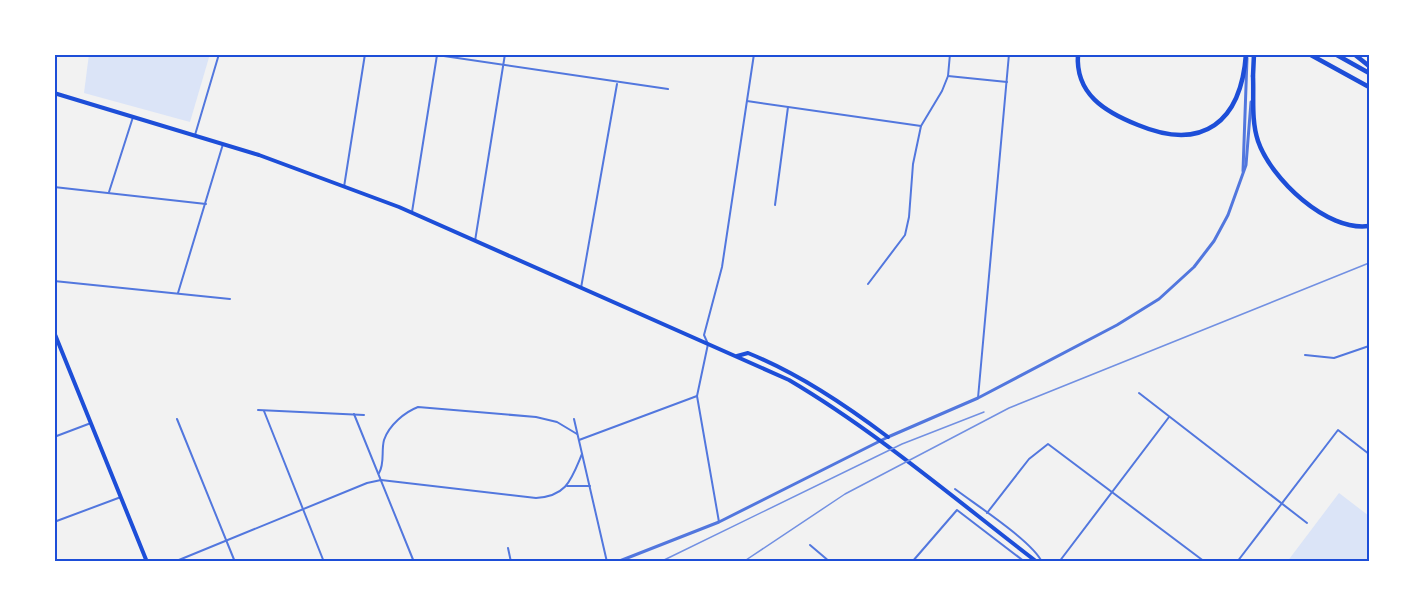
<svg xmlns="http://www.w3.org/2000/svg" width="1423" height="616" font-family="'Fira Sans Condensed',sans-serif">
  <rect width="100%" height="100%" fill="#f2f2f2"/>
  <g fill="#dbe4f7">
    <path d="M89,54H210L190,122L84,93Z"/>
    <path d="M1339,493L1369,516V562H1287Z"/>
  </g>
  <g fill="none" stroke-linecap="round" stroke-linejoin="round">
    <g stroke="#5277de" stroke-width="2">
      <path d="M437,55L668,89"/>
      <path d="M948,76L1007,82"/>
      <path d="M747,101L921,126"/>
      <path d="M195,135L219,54"/>
      <path d="M54,187L206,204"/>
      <path d="M344,187L365,54"/>
      <path d="M109,192L133,117"/>
      <path d="M775,205L788,107"/>
      <path d="M412,212L437,55"/>
      <path d="M475,241L505,54"/>
      <path d="M54,281L230,299"/>
      <path d="M868,284L905,235L909,217L913,164L921,126L942,91L948,76L950,54"/>
      <path d="M581,288L617,84"/>
      <path d="M178,293L223,144"/>
      <path d="M1305,355L1334,358L1369,346"/>
      <path d="M1139,393L1307,523"/>
      <path d="M978,398L1009,54"/>
      <path d="M258,410L364,415"/>
      <path d="M264,411L324,562"/>
      <path d="M354,414L414,562"/>
      <path d="M177,419L235,562"/>
      <path d="M574,419L607,562"/>
      <path d="M54,437L91,423"/>
      <path d="M579,440L697,396"/>
      <path d="M379,473C385,463 381,451 384,440C389,425 405,412 418,407L536,417L557,422L577,434"/>
      <path d="M567,486H590"/>
      <path d="M955,489C976,505 1032,541 1042,562"/>
      <path d="M987,513L1029,459L1048,444L1205,562"/>
      <path d="M54,522L121,497"/>
      <path d="M719,522L697,396L708,344L704,335L722,267L754,54"/>
      <path d="M810,545L830,562"/>
      <path d="M508,548L511,562"/>
      <path d="M174,562L367,483L381,480L536,498C567,496 571,480 582,454"/>
      <path d="M912,562L957,510L1025,562"/>
      <path d="M1059,562L1169,417"/>
      <path d="M1237,562L1338,430L1369,454"/>
    </g>
    <g stroke="#5277de" stroke-width="3">
      <path d="M1243,171L1247,58"/>
      <path d="M617,562L719,522L888,437L978,398L1117,325L1159,299L1194,267L1214,241L1228,215L1246,165L1251,102"/>
    </g>
    <g stroke="#1d4ed8" stroke-width="4">
      <path d="M54,93L259,155L399,207L789,380C877,432 956,500 1037,562"/>
      <path d="M54,332L147,562"/>
      <path d="M737,356L748,353C799,374 844,404 888,437"/>
    </g>
    <path stroke="#1d4ed8" stroke-width="4.5" d="M1253,76L1254,54"/>
    <g stroke="#1d4ed8" stroke-width="4.5">
      <path d="M1078,54C1075,94 1105,112 1138,125C1203,152 1241,122 1246,54"/>
      <path d="M1309,54L1369,87"/>
      <path d="M1335,54L1369,73"/>
      <path d="M1354,54L1369,66"/>
      <path d="M1253,76C1254,97 1251,120 1258,141C1271,179 1327,232 1369,226"/>
    </g>
    <g stroke="#7290e2" stroke-width="1.5">
      <path d="M660,562L902,444L984,412"/>
      <path d="M743,562L845,494L1009,408L1369,263"/>
    </g>
  </g>
  <rect width="1423" height="616" fill="none" stroke="#ffffff" stroke-width="111"/>
  <rect x="56" y="56" width="1312" height="504" fill="none" stroke="#1d4ed8" stroke-width="2"/>
</svg>
